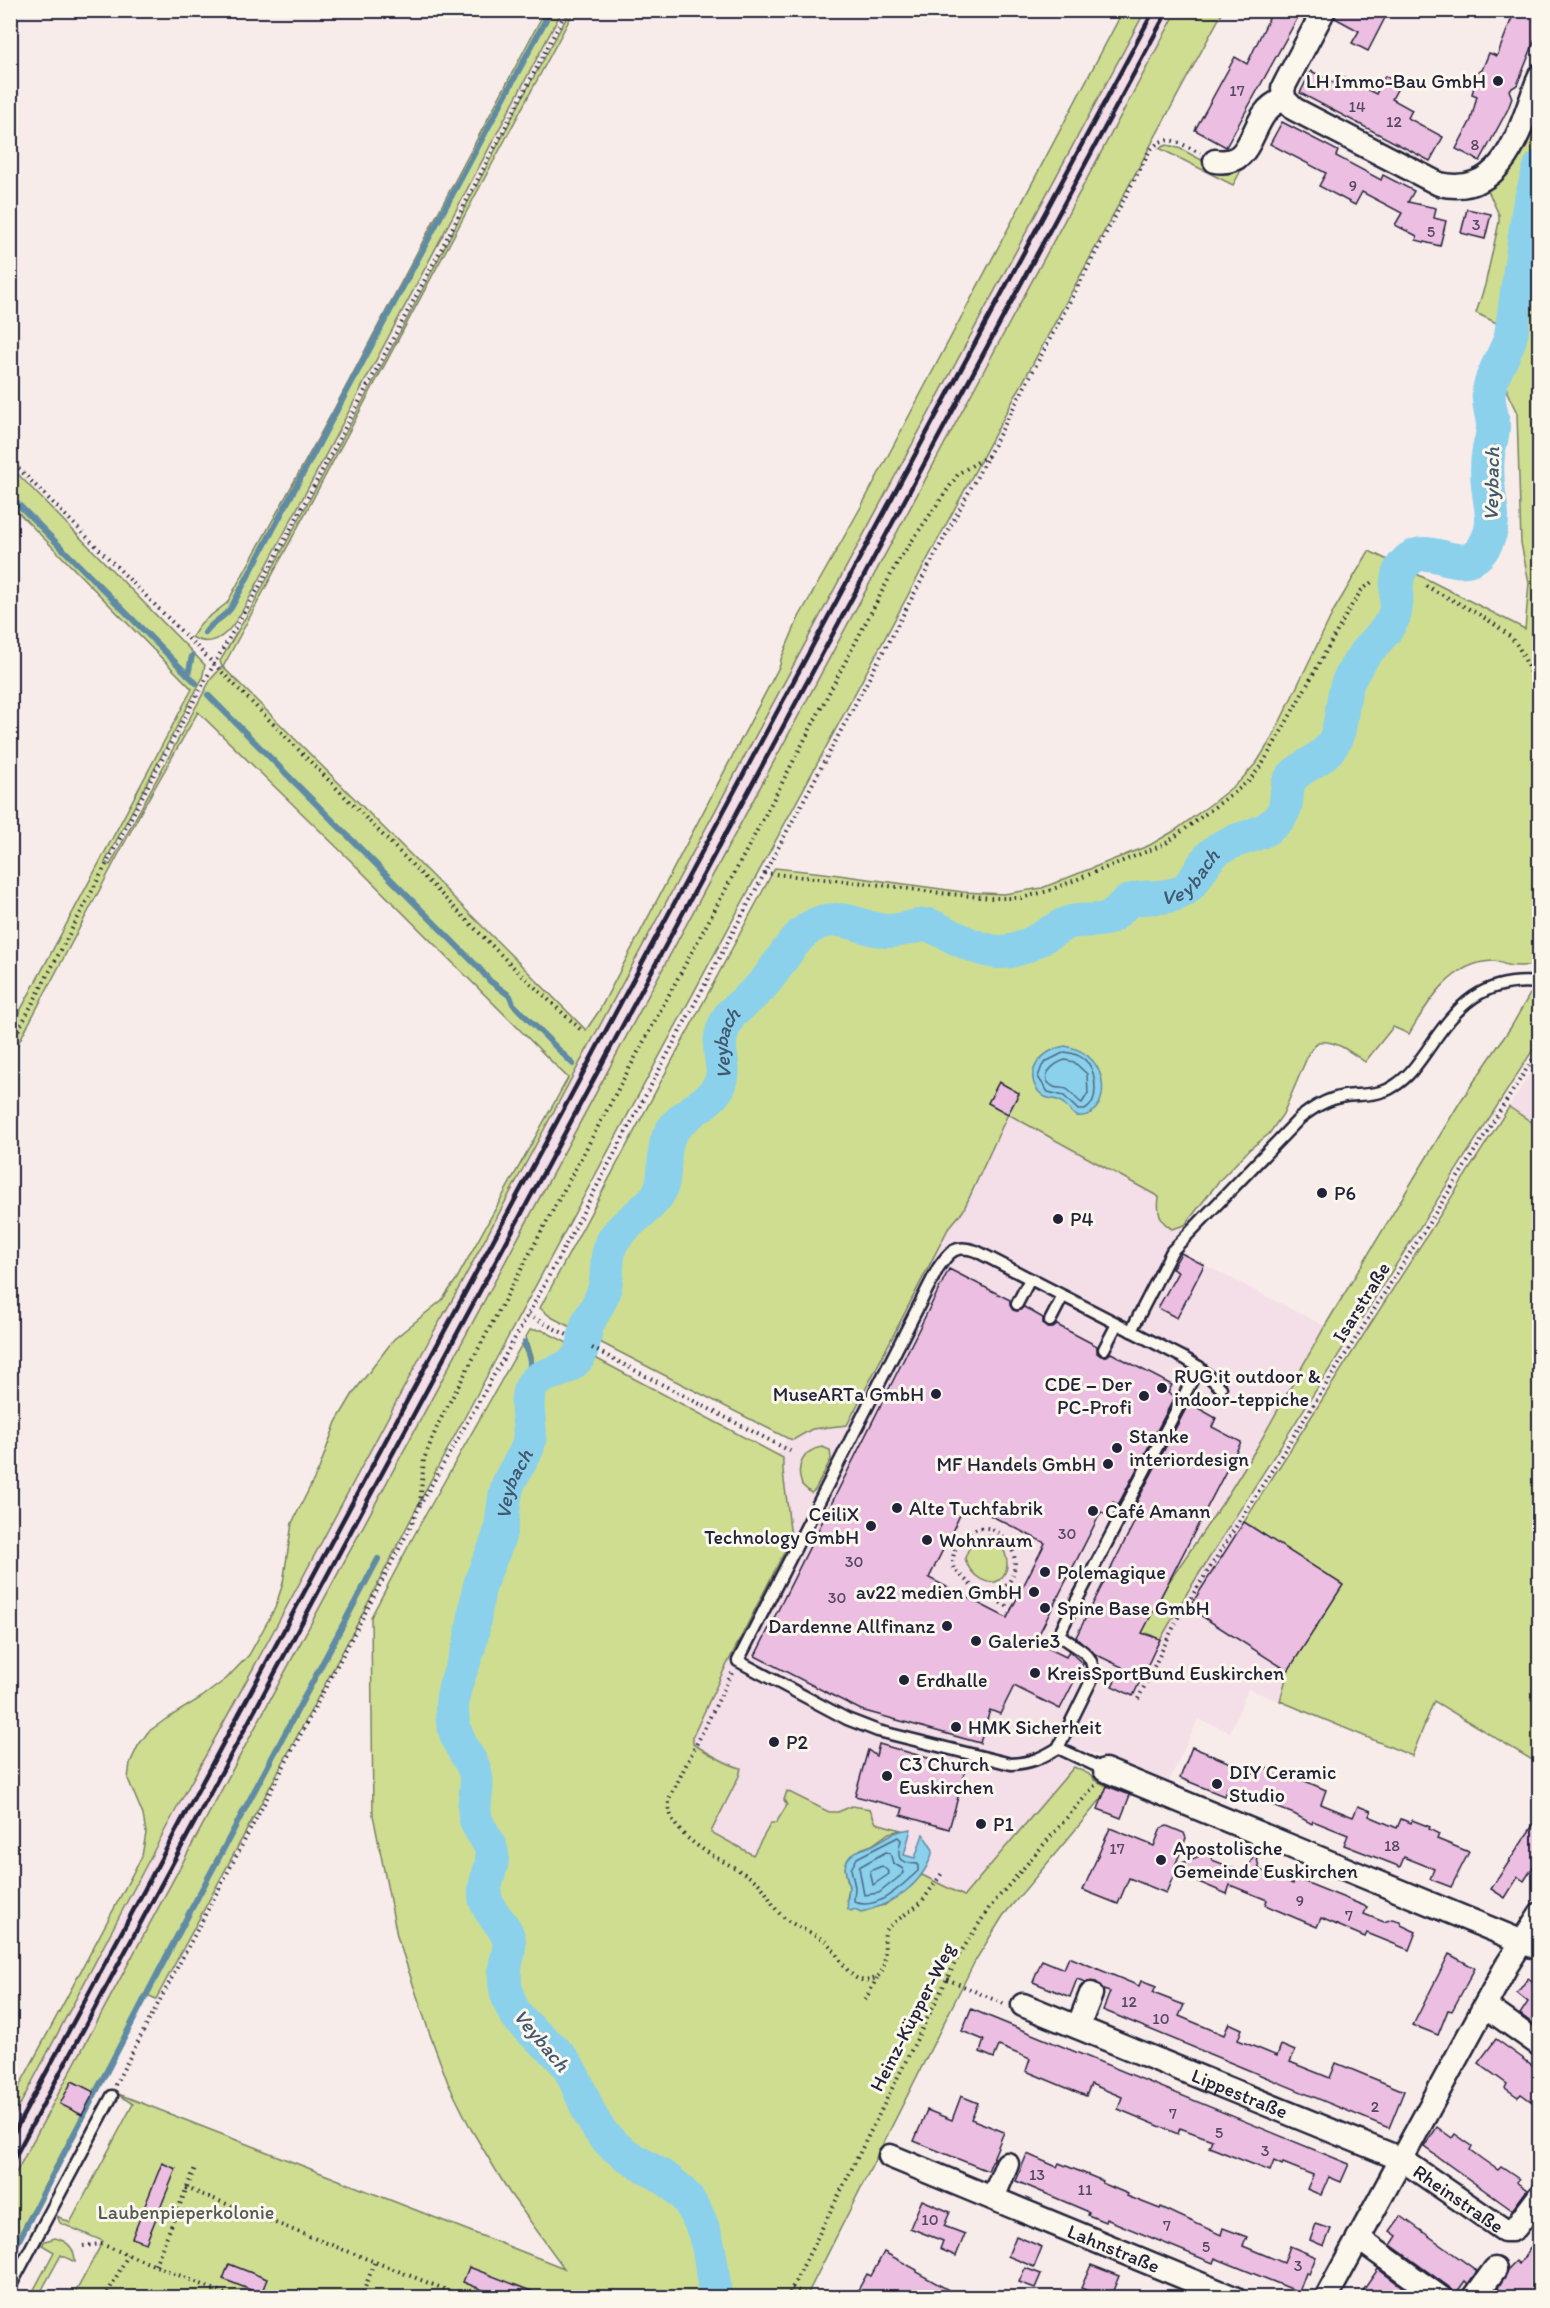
<svg xmlns="http://www.w3.org/2000/svg" width="1550" height="2308" font-family="Itim,sans-serif">
  <rect width="100%" height="100%" fill="#f8ecea"/>
  <filter id="ink" filterUnits="userSpaceOnUse"><feTurbulence type="fractalNoise" baseFrequency=".0167" numOctaves="2"/><feDisplacementMap in="SourceGraphic" scale="12" xChannelSelector="R" yChannelSelector="G"/><feConvolveMatrix kernelMatrix="1 2 1 2 8 2 1 2 1" color-interpolation-filters="sRGB"/></filter>
  <g filter="url(#ink)">
    <g fill="#f4dee7">
      <path d="M1145,11H1177L11,2182V2122L244,1683L305,1573L434,1331L454,1297L664,909Z"/>
      <path d="M1539,1059V1127L1509,1107Z"/>
      <path d="M998,1109L1160,1197L1157,1213L1172,1229L1185,1225L1165,1247L1181,1253L1325,1326L1256,1449L1222,1504L1244,1522L1288,1671L1280,1701L1248,1689L1230,1732L1198,1719L1169,1781L1088,1751L966,1893L936,1941L618,1801L776,1456Z"/>
    </g>
    <g fill="#cfdd91" stroke="#788066" stroke-width="1.5" fill-rule="evenodd">
      <path d="M571,10L574,11L223,667L586,1030L599,1011L780,665L781,659L799,617L862,505L1123,11H1145L454,1297L434,1331L305,1573L159,1841L11,2122V2102L142,1856L146,1833L143,1815L128,1779L130,1763L138,1746L148,1732L166,1719L202,1697L226,1679L249,1655L275,1608L283,1583L292,1523L319,1469L336,1422L354,1392L394,1339L442,1300L456,1280L568,1078L351,861L198,712L142,810L11,1057V1028L192,689L11,505V467L205,665L202,679L105,862L110,865L211,679L222,667L220,661L250,610L406,321L525,93Z"/>
      <path d="M545,11H562L257,584C244,606 225,657 192,637L201,623L227,603L333,411Z"/>
      <path d="M1177,11H1223L433,1476L353,1632L156,1999L145,1994L11,2250V2182Z"/>
      <path d="M1539,100L1540,237L1535,277L1540,347L1539,966C1529,965 1517,967 1507,965C1502,964 1498,961 1494,961C1452,961 1427,1003 1409,1034L1393,1027L1365,1062C1350,1052 1337,1040 1318,1042L1309,1053L1283,1114L1269,1134L1250,1149L1219,1181L1185,1225L1172,1229C1159,1221 1157,1213 1159,1197L1008,1114L963,1211L948,1229L847,1425L812,1429L793,1440L787,1438L590,1337L593,1323L607,1298L611,1253L616,1243L662,1196L667,1183L669,1153L678,1130L686,1121L716,1099L722,1091L728,1073L725,1039L733,1016L776,975L797,942L808,933L850,929L874,936H886L924,929L935,932L971,949L987,954L1000,957L1026,953L1070,926L1077,924H1102L1127,915L1143,904L1165,903L1189,896L1220,860L1272,836L1284,826L1292,813V785C1306,769 1328,764 1341,744C1353,724 1349,698 1358,677C1368,656 1389,642 1400,621C1403,615 1406,606 1405,599C1404,587 1398,580 1407,569L1525,629L1529,583L1521,543L1517,413L1507,392L1506,374L1514,363L1518,348L1517,333L1476,313L1485,285L1499,222V215L1486,186ZM999,1082L1019,1094L1008,1114L988,1103Z"/>
      <path d="M1167,145L1181,149L1222,171L1244,165L1233,185L1159,148Z"/>
      <path d="M1369,551L1394,563C1387,581 1394,599 1385,616C1377,630 1365,639 1356,652C1349,661 1343,673 1339,684C1333,700 1337,724 1330,738C1318,759 1296,759 1284,775C1273,791 1284,806 1262,823C1244,837 1222,834 1208,846C1195,858 1189,879 1172,887C1156,895 1135,891 1120,902L1110,900L1104,912L1067,917L1021,942L990,946L983,945L953,927L929,917H920L889,925H878L854,916L828,912L814,913L799,925L787,938L762,975L724,1011L714,1034L717,1070L715,1077L707,1089L683,1106L669,1121L658,1145L657,1171L653,1187L648,1195L616,1223L606,1238L600,1257L596,1295L583,1320L580,1332L551,1317L540,1308L775,868L824,873L963,892L1004,894L1042,888L1150,845L1174,831L1211,804L1240,781L1257,762L1272,738L1334,610Z"/>
      <path d="M1530,994H1539V1038L1536,1045L1190,1588L1156,1647L1155,1637L1147,1633L1139,1638L1168,1583L1222,1504L1256,1449L1325,1326L1460,1102L1511,1027Z"/>
      <path d="M1509,1107L1539,1127V1764L1434,1701L1412,1756L1280,1701L1288,1671L1244,1522Z"/>
      <path d="M530,1330H542L579,1349C568,1370 551,1367 532,1376V1357L526,1337Z"/>
      <path d="M522,1344L528,1360L529,1375L523,1405L525,1437L523,1447L503,1484L493,1543L474,1591L463,1653L448,1691L447,1702L449,1731L455,1745L471,1771L473,1780L470,1807L472,1825L486,1851L487,1861L479,1892L484,1911L496,1925L502,1941L496,1972V1983L503,2008L512,2023L521,2035L558,2065L565,2077L576,2110L596,2140L614,2158L668,2188L679,2199L688,2213L698,2239L708,2297H73L103,2241L60,2223L57,2216L70,2223L133,2104L116,2093L564,2268L509,2192L471,2129L448,2083L429,2032L397,1936L373,1815L371,1617L418,1528Z"/>
      <path d="M586,1353L783,1458C782,1473 785,1487 787,1502C789,1514 788,1525 792,1537L722,1674L693,1736V1744C707,1752 726,1765 741,1768L739,1776L711,1832L753,1855L771,1823H776L787,1805L784,1800L787,1791L829,1812H838L852,1806L870,1809L876,1823L901,1830L889,1833L872,1845L861,1849L845,1869L849,1888L847,1899L855,1909L865,1911L870,1908L885,1905L922,1875L964,1896L1074,1767L1093,1776L1094,1780L1107,1786L1102,1798L1003,1916L975,1961L806,2297H713C716,2293 720,2288 721,2283C725,2258 703,2199 683,2183C661,2167 636,2156 616,2136C608,2127 599,2117 594,2105C586,2089 582,2071 570,2056C555,2038 530,2028 520,2006C508,1980 521,1961 515,1936C511,1919 487,1908 490,1889C491,1876 501,1869 498,1853C496,1837 482,1829 479,1814C476,1800 484,1786 480,1771C475,1753 458,1743 456,1722C454,1697 467,1672 473,1648C477,1630 478,1612 482,1594C487,1574 497,1557 503,1538C508,1520 508,1502 513,1484C518,1470 528,1459 532,1445C537,1428 527,1406 535,1391C544,1375 574,1379 586,1353Z"/>
      <path d="M822,1447L830,1450L831,1459L815,1490L811,1493L802,1485C795,1467 803,1450 822,1447Z"/>
      <path d="M989,1536C1003,1541 1013,1563 1003,1576C992,1592 968,1575 965,1558C969,1545 975,1539 989,1536Z"/>
      <path d="M55,2238C68,2241 75,2249 75,2262L61,2255L38,2297H30L54,2252L42,2245L45,2241Z"/>
    </g>
    <g fill="#8bd1ec" stroke="#618ba5" stroke-width="1.5">
      <path d="M1065,1046C1115,1054 1111,1120 1077,1116C1070,1113 1066,1104 1060,1101C1051,1097 1047,1101 1039,1092C1022,1071 1044,1049 1065,1046Z"/>
      <path d="M911,1829L904,1855L915,1858L923,1834L933,1850C925,1883 893,1905 861,1912L855,1909L851,1911L848,1909C846,1901 849,1894 849,1886C848,1878 843,1870 846,1863C851,1850 863,1850 873,1845C888,1837 892,1831 911,1829Z"/>
    </g>
    <g fill="none" stroke-linecap="round" stroke-linejoin="round">
      <g stroke="#4c6882" stroke-width="1.5">
        <path d="M1065,1052C1088,1055 1095,1068 1095,1089C1095,1098 1093,1105 1085,1110H1078L1064,1096L1048,1092L1038,1077L1042,1066L1047,1061Z"/>
        <path d="M1065,1060L1074,1062L1087,1074L1088,1093L1082,1103C1076,1100 1074,1094 1068,1090C1064,1087 1058,1089 1054,1087C1036,1078 1054,1063 1065,1060Z"/>
        <path d="M898,1837L901,1840C896,1859 898,1863 918,1864V1871C901,1886 878,1911 854,1902L855,1887L851,1869L857,1858Z"/>
        <path d="M886,1852L890,1853L893,1863L903,1869L904,1873L879,1893L864,1895L859,1867Z"/>
        <path d="M882,1866L888,1871L889,1874L873,1885L870,1871Z"/>
      </g>
      <g stroke="#618ba5" stroke-width="6">
        <path d="M10,496L196,683"/>
        <path d="M205,633C211,622 223,619 231,608L551,10"/>
        <path d="M188,675L192,656"/>
        <path d="M208,695L478,967L490,981L510,996L513,1004L573,1064"/>
        <path d="M525,1342L530,1361V1387"/>
        <path d="M10,2257L185,1921L378,1559"/>
      </g>
      <path stroke="#8bd1ec" stroke-width="34" id="s1" d="M715,2298C712,2254 705,2205 666,2179C645,2165 623,2156 605,2137C586,2116 582,2088 567,2065C553,2044 529,2034 515,2013C506,1998 503,1980 506,1963C508,1955 510,1949 509,1941C506,1923 487,1914 485,1896C483,1881 494,1868 492,1853C490,1840 480,1832 476,1820C471,1805 479,1791 476,1776C474,1763 465,1755 460,1743C454,1732 452,1720 452,1707C452,1684 465,1665 470,1643C475,1624 475,1604 480,1585C485,1568 494,1553 499,1536C504,1520 502,1502 508,1485C513,1471 523,1460 528,1446C534,1427 522,1405 531,1387C538,1371 565,1376 579,1356C586,1345 583,1332 589,1321C596,1307 604,1297 606,1281C608,1268 606,1256 611,1244C621,1224 644,1214 657,1196C670,1176 659,1152 671,1132C683,1112 709,1105 719,1086C727,1070 719,1059 720,1043C721,1033 725,1023 730,1015C741,1004 754,995 764,983C784,961 798,921 834,920C853,919 869,931 888,931C902,931 914,925 929,925C951,934 975,951 999,952C1028,952 1044,933 1068,923C1082,918 1096,923 1108,918C1119,913 1123,901 1136,899C1152,896 1167,899 1181,892C1198,883 1201,861 1217,850C1238,835 1265,839 1282,814C1290,802 1283,786 1293,776C1305,764 1322,760 1332,745C1344,728 1340,701 1348,682C1354,669 1361,658 1370,648C1379,637 1389,629 1394,616C1400,600 1392,581 1402,567C1428,529 1468,592 1489,536C1492,530 1492,523 1492,516C1490,496 1485,476 1488,456C1489,446 1493,437 1493,426C1493,415 1487,402 1489,391C1492,371 1506,355 1511,335L1529,206L1540,167"/>
    </g>
    <g fill="#ecbee1" stroke="#22223b" stroke-width="1.5" fill-rule="evenodd">
      <path d="M1273,10H1302L1226,147L1195,130L1235,57L1247,64Z"/>
      <path d="M1337,10H1389L1368,51L1352,43L1359,31L1335,18Z"/>
      <path d="M1515,10H1539V30L1517,85L1509,90L1512,98L1508,109L1480,161L1456,149L1471,120L1477,96L1472,94L1478,72L1482,70L1489,53L1497,56Z"/>
      <path d="M1311,71L1334,83L1338,75L1376,94L1385,76L1400,84L1392,99L1412,110L1408,118L1443,137L1430,161L1300,93Z"/>
      <path d="M1282,122L1338,151L1336,156L1381,180L1383,175L1414,191L1408,202L1436,208L1434,218L1446,221L1440,246L1416,240L1417,236L1395,225L1402,213L1362,192L1355,205L1319,186L1326,173L1270,144Z"/>
      <path d="M1467,209L1491,214L1485,239L1461,233Z"/>
      <path d="M999,1082L1019,1093L1008,1114L988,1103Z"/>
      <path d="M1181,1253L1204,1265L1177,1318L1158,1308L1178,1272L1172,1269Z"/>
      <path d="M949,1269L1010,1300V1305L1013,1310L1018,1311L1024,1307L1043,1318V1324L1047,1328H1053L1057,1325L1097,1346V1353L1101,1356H1107L1111,1353L1172,1385L1168,1393L1175,1396L1118,1505L1113,1502L1106,1515L1101,1512L1035,1642L1066,1657L1069,1651L1083,1664L1060,1709L1014,1686L1000,1714L990,1710L980,1743L861,1710L755,1656ZM966,1503L1045,1543L1007,1618L929,1578Z"/>
      <path d="M1189,1403L1216,1418L1212,1427L1241,1442L1142,1633L1160,1639L1133,1696L1112,1686L1122,1667L1095,1654L1076,1637L1138,1515L1132,1511Z"/>
      <path d="M1244,1522L1343,1585L1288,1671L1189,1608Z"/>
      <path d="M879,1744L966,1769L949,1829L901,1815L903,1808L855,1796L868,1750L876,1756Z"/>
      <path d="M1192,1747L1259,1775L1262,1767L1268,1769L1272,1767L1326,1790L1321,1804L1353,1817L1358,1806L1371,1811L1369,1816L1397,1828L1401,1819L1411,1823L1412,1820L1430,1827L1429,1829L1439,1834L1437,1839L1469,1852L1451,1887L1430,1879L1434,1869L1404,1857L1400,1867L1393,1864L1344,1845L1348,1835L1313,1821L1312,1824L1294,1814L1227,1788L1224,1796L1180,1778Z"/>
      <path d="M1107,1786L1130,1795L1121,1818L1098,1809Z"/>
      <path d="M1539,1816V1858L1524,1881L1518,1877L1505,1898L1491,1889Z"/>
      <path d="M1167,1826L1184,1833L1186,1838L1175,1866L1209,1852L1212,1860L1246,1873L1255,1852L1260,1870L1293,1884L1295,1878L1367,1907L1364,1914L1384,1922L1392,1919L1400,1921L1401,1925L1416,1932L1409,1950L1367,1933L1365,1937L1321,1918L1317,1927L1265,1905L1267,1900L1230,1885L1227,1894L1175,1872L1166,1893L1129,1878L1118,1904L1083,1890L1110,1828L1154,1846L1161,1828Z"/>
      <path d="M1449,1954L1475,1968L1452,2011L1448,2010L1438,2035L1413,2025Z"/>
      <path d="M1069,1957L1139,1986L1141,1981L1156,1987L1153,1993L1184,2005L1179,2016L1224,2035L1229,2023L1242,2029L1238,2040L1277,2056L1281,2045L1295,2051L1290,2062L1330,2078L1336,2063L1404,2091L1389,2128L1103,2010L1110,1992L1103,1990L1096,1982H1085L1077,1979L1070,1997L1033,1982L1042,1960L1064,1969Z"/>
      <path d="M1528,1978L1539,1986V2028L1520,2014L1528,2002L1517,1993Z"/>
      <path d="M971,2009L1349,2164L1341,2182L1329,2177L1321,2195L1307,2189L1313,2175L1283,2163L1282,2165L1274,2161L1270,2171L1209,2147L1212,2140L1180,2128L1178,2134L1118,2109L1122,2097L1091,2084L1086,2096L1026,2071L1030,2059L999,2046L994,2058L980,2052L984,2040L962,2031Z"/>
      <path d="M1496,2039L1539,2070V2107L1521,2094L1518,2097L1505,2088L1507,2084L1478,2063Z"/>
      <path d="M72,2081L94,2092L82,2115L60,2104Z"/>
      <path d="M961,2096L978,2103L971,2119L1004,2132L988,2171L914,2141L927,2110L952,2120Z"/>
      <path d="M1437,2127L1452,2138L1455,2134L1472,2146L1470,2150L1482,2159L1498,2170L1501,2167L1519,2179L1516,2182L1527,2190L1512,2210L1424,2147Z"/>
      <path d="M1027,2154L1057,2167L1059,2163L1103,2181L1102,2183L1128,2194L1127,2196L1160,2209L1161,2207L1221,2235L1223,2228L1247,2237L1243,2246L1284,2263L1290,2246L1316,2257L1309,2274L1306,2273L1299,2292L1215,2258L1213,2263L1106,2219L1105,2222L1088,2215L1089,2212L1016,2181Z"/>
      <path d="M162,2163L176,2169L146,2243L132,2238Z"/>
      <path d="M922,2200L950,2212L944,2226L965,2234L956,2256L940,2249L943,2241L910,2228Z"/>
      <path d="M1401,2216L1477,2271L1468,2284L1465,2281L1454,2296L1449,2287L1391,2245L1397,2236L1390,2231Z"/>
      <path d="M1316,2224L1331,2229L1324,2246L1310,2240Z"/>
      <path d="M1016,2236L1042,2247L1034,2267L1008,2256Z"/>
      <path d="M1539,2236V2279L1526,2298H1511L1498,2288L1510,2267L1516,2261L1519,2264Z"/>
      <path d="M884,2252L917,2270L916,2272L963,2298H873L858,2290L867,2274L871,2276Z"/>
      <path d="M229,2264L267,2279L261,2294L223,2279Z"/>
      <path d="M1091,2265L1119,2276L1110,2298H1105L1081,2288Z"/>
      <path d="M469,2267L544,2296L543,2298H503L463,2282Z"/>
      <path d="M1025,2268L1041,2274L1035,2288L1019,2282Z"/>
      <path d="M1378,2269L1417,2298H1358Z"/>
    </g>
    <g fill="none" stroke-linecap="round" stroke-linejoin="round">
      <g stroke="#22223b" stroke-width="15">
        <g id="service">
          <path d="M1017,1304L1030,1279"/>
          <path d="M1050,1321L1063,1296"/>
          <path d="M1131,1331L1172,1251L1300,1118C1314,1107 1327,1099 1345,1096C1361,1094 1380,1096 1394,1086C1409,1077 1418,1063 1428,1049C1458,1005 1482,977 1540,983"/>
          <path d="M1104,1349L1117,1324"/>
          <path d="M1058,1748L1092,1679C1097,1651 1076,1650 1059,1634L1199,1367"/>
          <path d="M1105,1770L1058,1748C1042,1758 1030,1763 1011,1764L878,1731L847,1719L738,1661L938,1268C949,1252 955,1244 976,1251L1184,1358L1199,1367L1221,1388"/>
          <path d="M10,2287L112,2096"/>
        </g>
      </g>
      <g stroke="#22223b" stroke-width="27">
        <g id="minor">
          <path d="M1324,10L1287,80L1283,88L1284,99L1294,109L1439,184C1507,199 1521,123 1540,75"/>
          <path d="M1215,161C1250,166 1249,134 1265,113C1270,106 1277,102 1284,99"/>
          <path d="M1105,1770L1540,1949"/>
          <path id="s2" d="M1023,2005L1401,2159L1504,2230H1512L1516,2227L1540,2195"/>
          <path d="M1485,2006L1540,2045"/>
          <path d="M1078,2027L1091,1994"/>
          <path id="s3" d="M890,2156L1234,2298"/>
          <path d="M993,2198L1007,2164"/>
          <path d="M1358,2238L1441,2298"/>
          <path d="M1326,2298L1507,1965L1540,1914"/>
          <path d="M1474,2298L1495,2269"/>
        </g>
      </g>
      <g stroke="#22223b" stroke-width="4" stroke-dasharray="1.5 4.5" stroke-linecap="butt">
        <path d="M10,460L214,664L511,965L581,1030"/>
        <path d="M1426,586C1452,601 1501,622 1517,645C1528,662 1533,683 1540,702"/>
        <path d="M764,873L874,884L940,893L992,898H1021L1048,891L1165,844L1248,782L1263,763L1281,732L1350,608L1361,591L1373,581"/>
        <path d="M10,1046L153,776L214,664L262,582L438,255L567,10"/>
        <path d="M528,1315L569,1336"/>
        <path d="M592,1348L794,1453"/>
        <path d="M420,1504L424,1459L439,1422L750,844L898,561L959,473L988,456"/>
        <path d="M984,1593C994,1594 1003,1591 1009,1582C1029,1552 993,1511 965,1535C955,1544 951,1556 954,1569L973,1587L1012,1609"/>
        <path d="M732,1673L669,1799C665,1842 730,1860 758,1883C768,1892 772,1907 782,1916C794,1927 813,1932 826,1942C840,1953 849,1988 873,1979C890,1973 883,1946 885,1933L888,1927L921,1903L942,1873"/>
        <path d="M1138,1699L1178,1618L1540,1048"/>
        <path d="M947,1979L1004,2004"/>
        <path d="M865,2000L877,1978"/>
        <path d="M115,2085L410,1528L419,1507L528,1315L988,456L1149,152C1165,130 1180,144 1200,153"/>
        <path d="M186,2188L467,2298"/>
        <path d="M83,2246L101,2244L236,2298"/>
        <path d="M155,2265L195,2168"/>
        <path d="M792,2288L814,2298"/>
        <path d="M105,2298L128,2255"/>
        <path d="M212,2298L215,2289"/>
        <path d="M361,2298L375,2261"/>
        <path d="M524,2298L525,2294"/>
        <path d="M787,2298L959,1955L989,1908L1096,1784"/>
      </g>
      <use href="#service" stroke="#fbf7ec" stroke-width="10"/>
      <use href="#minor" stroke="#fbf7ec" stroke-width="22"/>
      <g stroke="#22223b" stroke-width="4.5">
        <path d="M10,2140L1154,10"/>
        <path d="M10,2166L1168,10"/>
      </g>
    </g>
  </g>
  <g fill="#22223b" stroke="#fbf7ec" stroke-width="2">
    <circle cx="1498" cy="81" r="6"/>
    <circle cx="1322" cy="1193" r="6"/>
    <circle cx="1058" cy="1219" r="6"/>
    <circle cx="1162" cy="1388" r="6"/>
    <circle cx="936" cy="1394" r="6"/>
    <circle cx="1144" cy="1396" r="6"/>
    <circle cx="1117" cy="1448" r="6"/>
    <circle cx="1108" cy="1464" r="6"/>
    <circle cx="897" cy="1508" r="6"/>
    <circle cx="1093" cy="1511" r="6"/>
    <circle cx="871" cy="1526" r="6"/>
    <circle cx="927" cy="1540" r="6"/>
    <circle cx="1045" cy="1572" r="6"/>
    <circle cx="1034" cy="1592" r="6"/>
    <circle cx="1045" cy="1608" r="6"/>
    <circle cx="947" cy="1626" r="6"/>
    <circle cx="976" cy="1641" r="6"/>
    <circle cx="1035" cy="1673" r="6"/>
    <circle cx="904" cy="1680" r="6"/>
    <circle cx="956" cy="1727" r="6"/>
    <circle cx="774" cy="1742" r="6"/>
    <circle cx="887" cy="1776" r="6"/>
    <circle cx="1217" cy="1784" r="6"/>
    <circle cx="981" cy="1824" r="6"/>
    <circle cx="1161" cy="1860" r="6"/>
  </g>
  <g text-anchor="middle" dominant-baseline="central" stroke-width="6" stroke-linejoin="round" paint-order="stroke">
    <g font-size="16" fill="#544964">
      <text x="1237" y="90">17</text>
      <text x="1357" y="106">14</text>
      <text x="1394" y="121">12</text>
      <text x="1475" y="144">8</text>
      <text x="1353" y="185">9</text>
      <text x="1476" y="224">3</text>
      <text x="1431" y="231">5</text>
      <text x="1067" y="1533">30</text>
      <text x="854" y="1561">30</text>
      <text x="837" y="1597">30</text>
      <text x="1392" y="1845">18</text>
      <text x="1117" y="1848">17</text>
      <text x="1300" y="1900">9</text>
      <text x="1349" y="1915">7</text>
      <text x="1129" y="2001">12</text>
      <text x="1161" y="2018">10</text>
      <text x="1375" y="2106">2</text>
      <text x="1173" y="2113">7</text>
      <text x="1219" y="2132">5</text>
      <text x="1265" y="2150">3</text>
      <text x="1037" y="2174">13</text>
      <text x="1085" y="2189">11</text>
      <text x="930" y="2219">10</text>
      <text x="1167" y="2225">7</text>
      <text x="1206" y="2246">5</text>
      <text x="1298" y="2265">3</text>
    </g>
    <g font-size="20" fill="#22223b" stroke="#fbf7ec" text-anchor="start">
      <text x="1486" y="81" text-anchor="end">LH Immo-Bau GmbH</text>
      <text x="1334" y="1193">P6</text>
      <text x="1070" y="1219">P4</text>
      <text x="1174" y="1376">RUG.it outdoor &amp;<tspan x="1174" dy="23">indoor-teppiche</tspan></text>
      <text x="1132" y="1384" text-anchor="end">CDE – Der<tspan x="1132" dy="23">PC-Profi</tspan></text>
      <text x="924" y="1394" text-anchor="end">MuseARTa GmbH</text>
      <text x="1129" y="1436">Stanke<tspan x="1129" dy="23">interiordesign</tspan></text>
      <text x="1096" y="1464" text-anchor="end">MF Handels GmbH</text>
      <text x="909" y="1508">Alte Tuchfabrik</text>
      <text x="1105" y="1511">Café Amann</text>
      <text x="859" y="1514" text-anchor="end">CeiliX<tspan x="859" dy="23">Technology GmbH</tspan></text>
      <text x="939" y="1540">Wohnraum</text>
      <text x="1057" y="1572">Polemagique</text>
      <text x="1022" y="1592" text-anchor="end">av22 medien GmbH</text>
      <text x="1057" y="1608">Spine Base GmbH</text>
      <text x="935" y="1626" text-anchor="end">Dardenne Allfinanz</text>
      <text x="988" y="1641">Galerie3</text>
      <text x="1047" y="1673">KreisSportBund Euskirchen</text>
      <text x="916" y="1680">Erdhalle</text>
      <text x="968" y="1727">HMK Sicherheit</text>
      <text x="786" y="1742">P2</text>
      <text x="899" y="1764">C3 Church<tspan x="899" dy="23">Euskirchen</tspan></text>
      <text x="1229" y="1772">DIY Ceramic<tspan x="1229" dy="23">Studio</tspan></text>
      <text x="993" y="1824">P1</text>
      <text x="1173" y="1848">Apostolische<tspan x="1173" dy="23">Gemeinde Euskirchen</tspan></text>
    </g>
    <g font-size="20" fill="#22223b" stroke="#fbf7ec">
      <text transform="translate(1361 1302) rotate(-58)">Isarstraße</text>
      <text transform="translate(912 2017) rotate(-63)">Heinz-Küpper-Weg</text>
      <text stroke="none"><textPath href="#s2" startOffset="234">Lippestraße</textPath></text>
      <text stroke="none"><textPath href="#s2" startOffset="478">Rheinstraße</textPath></text>
      <text stroke="none"><textPath href="#s3" startOffset="242">Lahnstraße</textPath></text>
    </g>
    <g font-size="20" fill="#565a55" stroke="#fbf7ec">
      <text x="186" y="2212">Laubenpieperkolonie</text>
    </g>
    <g font-size="21" font-style="italic" fill="#425770" stroke="#fbf7ec">
      <text transform="translate(1491 484) rotate(-89)">Veybach</text>
      <text stroke="none"><textPath href="#s1" startOffset="2002">Veybach</textPath></text>
      <text stroke="none"><textPath href="#s1" startOffset="1443">Veybach</textPath></text>
      <text stroke="none"><textPath href="#s1" startOffset="921">Veybach</textPath></text>
      <text transform="translate(542 2040) rotate(50)">Veybach</text>
    </g>
  </g>
  <rect width="1550" height="2308" fill="none" stroke="#fbf7ec" stroke-width="36"/>
  <rect x="18" y="18" width="1514" height="2272" fill="none" stroke="#22223b" stroke-width="2" filter="url(#ink)"/>
</svg>
